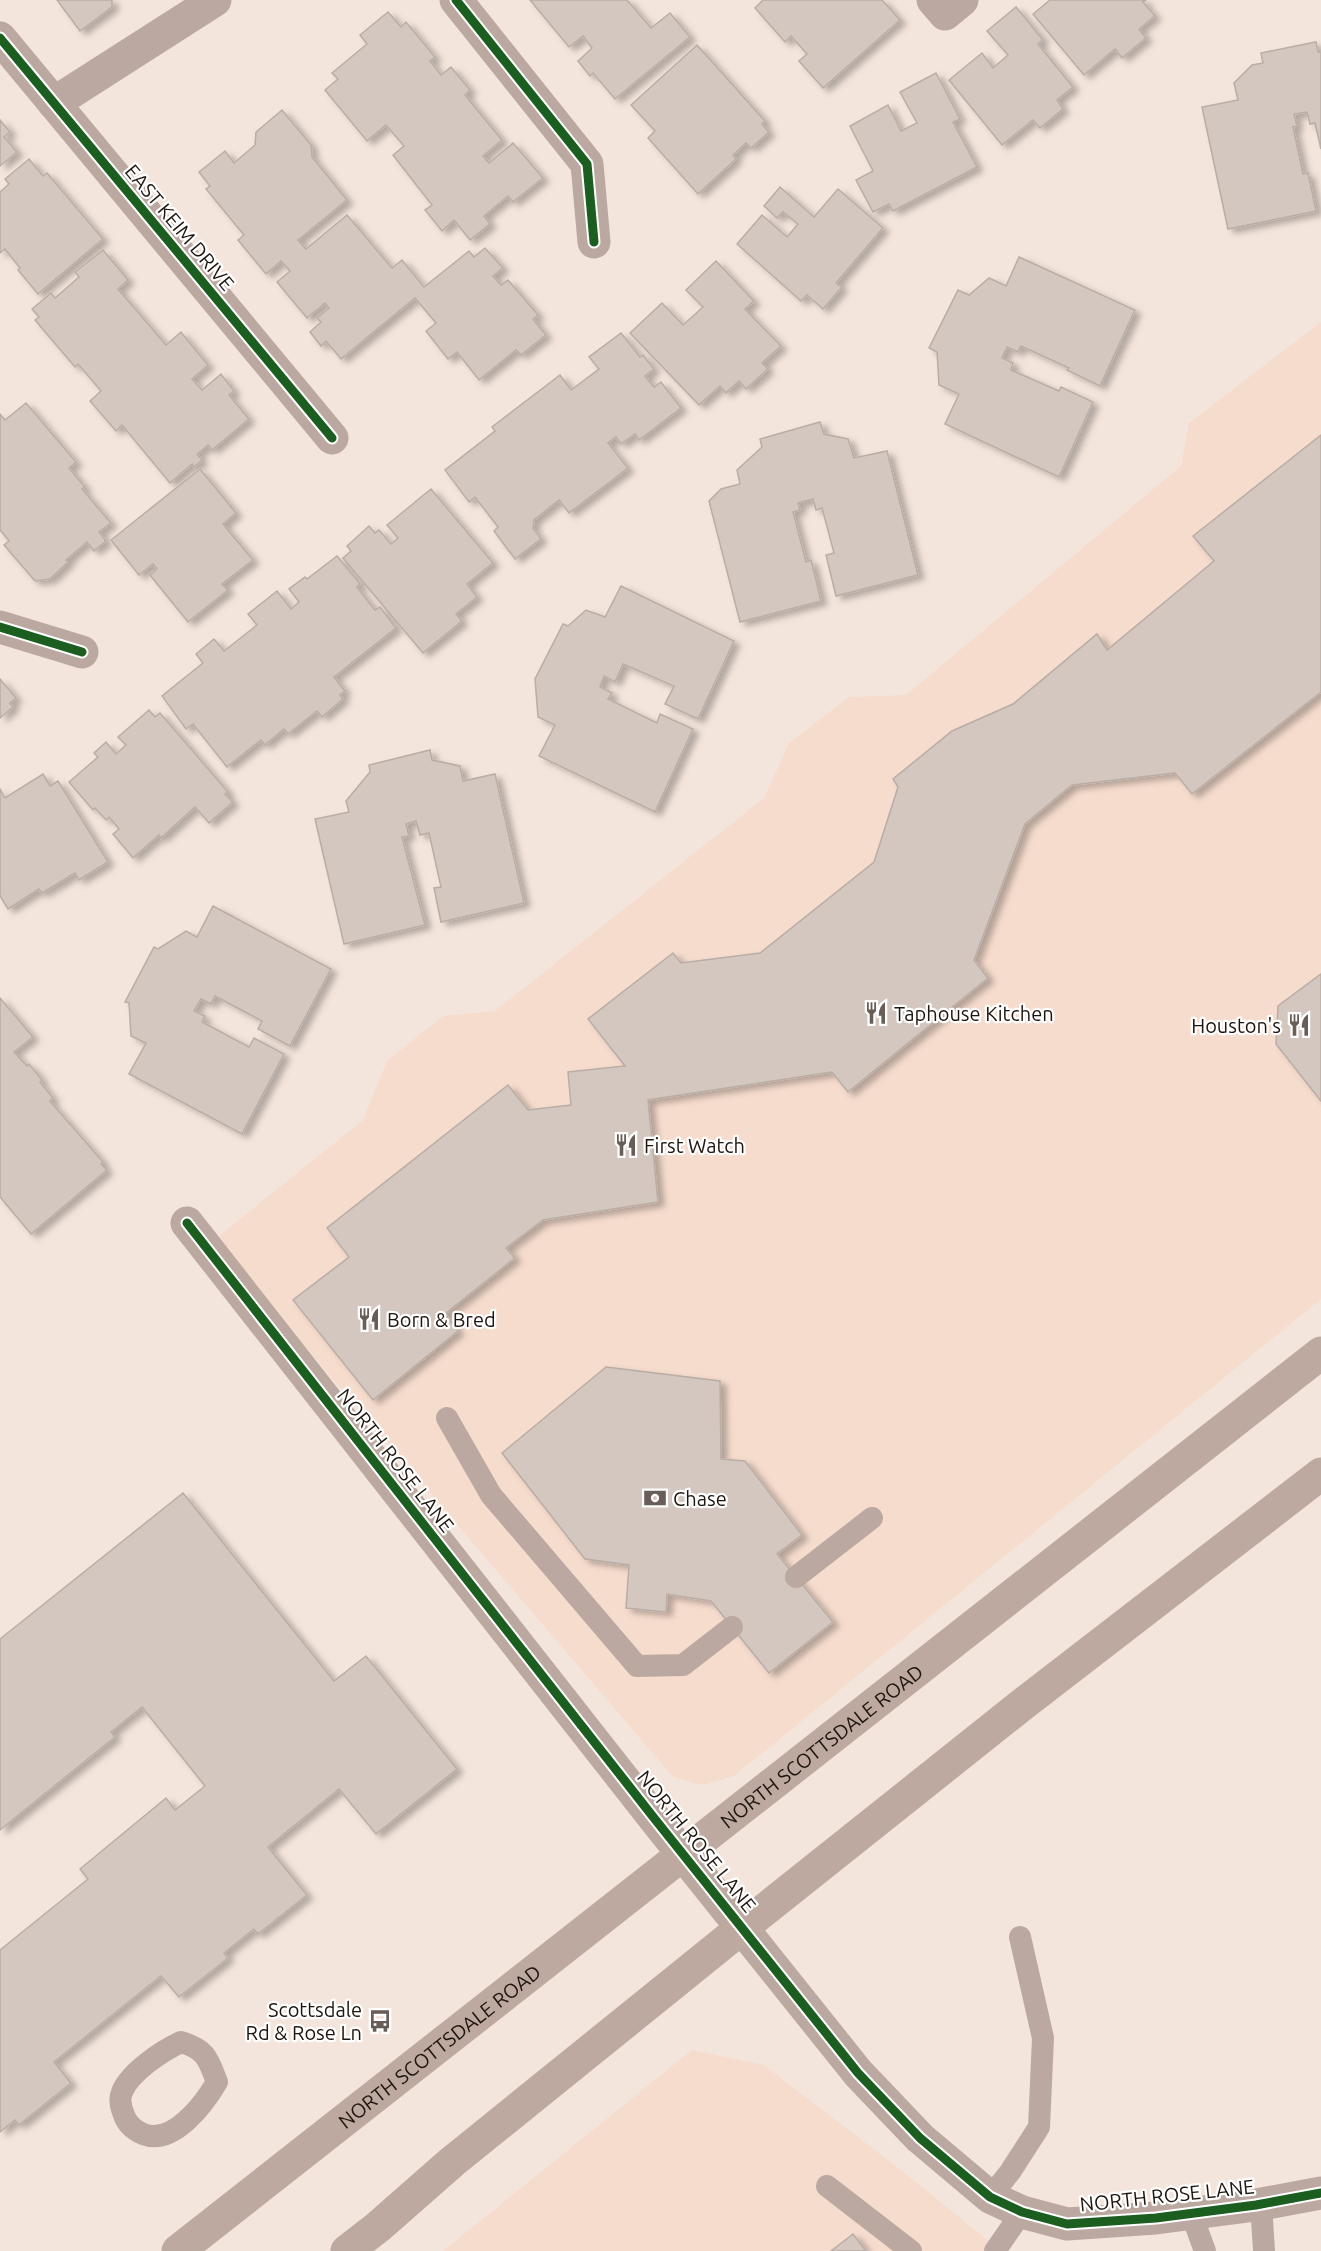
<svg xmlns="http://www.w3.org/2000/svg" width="1321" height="2251" font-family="Ubuntu,sans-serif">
  <defs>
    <filter id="shadow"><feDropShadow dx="6" dy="4" stdDeviation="3" flood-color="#0004"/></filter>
  </defs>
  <rect width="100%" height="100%" fill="#f4e5dc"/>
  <g fill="#f6dccd">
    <path d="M1321,322V1299L734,1776L703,1785L673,1777L214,1240L363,1120L387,1061L443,1016L495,1011L764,798L789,743L849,697L906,695L1181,466L1189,423Z"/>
    <path d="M692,2050L764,2065L901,2170L1001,2251H443Z"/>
  </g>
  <g fill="#d3c7c0" stroke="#b9ada6" stroke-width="1.5" filter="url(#shadow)">
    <path d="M57,0H112V7L80,31Z"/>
    <path d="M530,0H627L651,28L670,13L690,37L615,99L593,73L590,76L578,61L592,48L583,36L569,47Z"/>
    <path d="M763,0H882L900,20L823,88L799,61L807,54L791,36L785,42L755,8Z"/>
    <path d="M1050,0H1146L1143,2L1155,16L1139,29L1146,38L1122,58L1115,49L1084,75L1033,14Z"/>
    <path d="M1016,7L1043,40L1038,44L1073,87L1057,100L1063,109L1040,128L1033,120L1002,145L949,80L982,53L993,68L1008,55L987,31Z"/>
    <path d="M388,12L401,27L406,22L435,57L430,61L441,75L451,67L470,90L465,95L502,140L483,156L489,163L513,143L543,178L513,202L508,196L484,216L490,224L470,240L454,220L442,231L425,210L432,205L393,155L404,146L386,125L367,141L325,90L338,79L332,73L367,44L360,35Z"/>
    <path d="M1316,42L1318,52H1321V149L1315,123L1310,124L1307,112L1294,114L1297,126L1293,127L1303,174L1308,173L1316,211L1228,229L1202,107L1238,100L1234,83L1252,65L1263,63L1261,53Z"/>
    <path d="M697,45L765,121L762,124L769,132L751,148L746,143L733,155L736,159L698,194L648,138L655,131L631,105Z"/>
    <path d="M936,73L960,119L953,122L977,167L893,211L889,204L873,212L856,180L873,171L850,126L888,105L901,131L917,123L900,92Z"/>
    <path d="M282,110L311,145L312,157L347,200L298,240L306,249L347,215L392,268L402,260L424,287L469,251L474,257L485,248L503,268L493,276L501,285L508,280L538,315L533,319L546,335L521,355L516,350L479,380L457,352L448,359L426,331L436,323L415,298L341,359L326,341L321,346L310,332L321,322L317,318L329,308L325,303L307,318L277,282L290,271L281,261L266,274L238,240L244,235L206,189L210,186L199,172L225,151L234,163L255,145L256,132Z"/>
    <path d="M0,120L10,132L4,137L17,152L0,166Z"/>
    <path d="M29,159L43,176L47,173L103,239L38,294L18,270L20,268L5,249L0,253V192L9,184L5,179Z"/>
    <path d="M780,187L814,217L838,189L883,228L836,283L842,287L823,309L807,295L801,301L737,244L762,215L787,237L798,224L783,212L777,218L764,206Z"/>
    <path d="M103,250L128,280L118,289L166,345L181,332L208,365L192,379L202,390L221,374L234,391L229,395L249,419L212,450L208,445L197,454L202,460L194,467L192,464L170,483L122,425L116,431L90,401L101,391L78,364L75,367L35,320L39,317L32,309L51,293L55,298L79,277L75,272Z"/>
    <path d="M1019,257L1135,310L1100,386L1067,370L1069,368L1021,346L1018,352L1007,347L1002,358L1013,363L1011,370L1059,391L1061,387L1093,402L1059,477L945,424L959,394L939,385L937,352L929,348L958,290L969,295L989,278L1006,286Z"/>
    <path d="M716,261L754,301L745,309L781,346L762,363L768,369L746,389L739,381L726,393L720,386L699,405L630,333L662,303L683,325L703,307L686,290Z"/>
    <path d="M621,333L640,357L643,355L654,369L645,376L654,387L661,382L681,408L639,440L635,434L621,444L616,437L608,443L628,468L569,513L559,500L534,520L533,528L541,539L515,559L494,531L498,527L475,497L469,502L445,470L495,431L492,427L560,375L571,390L599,369L589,357Z"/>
    <path d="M26,403L76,462L69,468L85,487L82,489L111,523L99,532L106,541L94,551L87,542L66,560L68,562L50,579L35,581L4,545L9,541L0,530V414L5,420Z"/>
    <path d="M820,422L824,434L848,439L854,458L887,451L918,575L836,596L826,555L834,553L822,508L816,510L813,499L798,503L800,510L793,512L806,562L811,560L821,601L740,622L709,501L721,489L740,484L737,470L762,447L760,439Z"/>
    <path d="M1321,435V692L1192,794L1175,773L1072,785L1025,824L974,960L988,978L848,1092L832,1072L648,1100L658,1202L543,1220L506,1248L515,1258L445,1314L458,1331L373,1400L293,1300L349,1257L327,1228L508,1085L528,1110L571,1105L568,1072L625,1066L588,1019L673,953L681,963L760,953L874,862L898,787L893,779L952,731L1013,704L1097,634L1107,650L1214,561L1193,536Z"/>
    <path d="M200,469L236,513L223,524L253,560L222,584L228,590L188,622L150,575L157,569L153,564L139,575L111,540Z"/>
    <path d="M431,489L493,563L467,584L477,597L456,614L462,621L423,653L343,558L351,551L347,546L369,526L375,533L379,530L391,544L398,538L387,525Z"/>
    <path d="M337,556L360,584L357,587L375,610L380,607L396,628L334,677L345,691L340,695L343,699L322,717L317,711L288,734L284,729L265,745L261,740L227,767L193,724L186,729L162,696L203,663L196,654L214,639L224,651L257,625L248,614L277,591L291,609L299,602L289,589L305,577L307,579Z"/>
    <path d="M621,586L734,641L698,719L665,704L674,686L623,664L615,682L604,676L600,687L612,693L608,699L657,723L660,714L693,729L655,812L539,756L555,725L538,717L535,679L563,624L568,626L586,610L605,617Z"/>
    <path d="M0,679L16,698L10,703L13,707L0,718Z"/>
    <path d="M149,710L155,717L160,713L228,792L225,794L233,802L209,823L195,807L161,838L159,835L133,858L113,834L119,829L109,817L106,820L95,808L93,810L69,782L98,757L94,753L106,742L116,754L126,745L118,737Z"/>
    <path d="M430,750L432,760L460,766L463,781L495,774L524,903L441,922L434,888L441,887L429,833L420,835L416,821L406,824L409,836L402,837L425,925L344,944L315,819L349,812L346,801L370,772L369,765Z"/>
    <path d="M43,774L50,786L58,781L108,862L79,880L75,873L42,893L39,889L8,909L0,896V789L5,798Z"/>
    <path d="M213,906L331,969L290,1046L258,1029L262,1021L215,996L211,1004L201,999L194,1011L205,1016L202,1022L249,1047L254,1038L284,1054L242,1134L129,1074L146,1043L131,1036L129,1003L125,1002L154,947L158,949L186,931L197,937Z"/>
    <path d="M1321,974V1101L1276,1044L1278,1006Z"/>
    <path d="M0,998L33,1037L14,1052L27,1066L29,1064L42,1080L40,1082L53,1098L50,1101L103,1162L101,1164L107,1170L31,1234L0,1197Z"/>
    <path d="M606,1367L720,1381L721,1459L745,1461L802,1535L777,1554L833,1622L769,1673L711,1601L667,1594L666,1612L626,1608L629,1565L585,1559L502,1453Z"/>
    <path d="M183,1493L334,1681L366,1656L457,1769L376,1834L339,1789L268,1847L307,1895L258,1934L254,1929L224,1953L228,1958L179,1997L161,1976L54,2062L71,2083L19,2125L15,2120L0,2132V1950L88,1879L80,1869L166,1798L175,1810L205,1786L142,1707L111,1732L115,1737L0,1830V1639Z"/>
    <path d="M853,2234L866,2251H831Z"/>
  </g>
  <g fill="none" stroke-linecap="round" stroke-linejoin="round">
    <g stroke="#bba9a1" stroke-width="22">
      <path d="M447,1418L491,1495L637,1666L683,1665L732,1627"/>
      <path d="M796,1577L872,1518"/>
      <path d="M181,2042C207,2050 208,2059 217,2082C204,2104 173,2146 143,2134C134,2130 127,2124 124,2115C121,2108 119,2099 122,2092C130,2072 162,2051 181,2042Z"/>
      <path d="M827,2186L911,2251"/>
      <path d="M990,2197L1010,2172L1039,2127L1043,2038L1020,1937"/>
      <path d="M1261,2203L1264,2251"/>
      <path d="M1191,2213L1205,2251"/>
      <path d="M995,2251L1022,2212"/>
    </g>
    <g stroke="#bba9a1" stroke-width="33">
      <path d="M456,0L587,164L594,242"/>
      <path d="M933,0L945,14L962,0"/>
      <path d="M0,38L332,438"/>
      <path d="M54,103L215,0"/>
      <path d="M0,627L82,652"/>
      <path d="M187,1223L654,1818L858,2073L920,2138L990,2197L1022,2212L1067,2224L1156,2218L1256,2205L1321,2193"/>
    </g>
    <g stroke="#bda9a0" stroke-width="33">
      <path id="s1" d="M178,2251L1321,1353"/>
      <path d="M347,2251L378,2227L452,2162L743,1927L1023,1704L1321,1474"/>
    </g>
    <g stroke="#fff" stroke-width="13">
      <g id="cycleway">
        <path d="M456,0L587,164L594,242"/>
        <path d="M0,38L332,438"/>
        <path d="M0,627L82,652"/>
        <path d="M187,1223L654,1818L858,2073L920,2138L990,2197L1022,2212L1067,2224L1156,2218L1256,2205L1321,2193"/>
      </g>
    </g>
    <use href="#cycleway" stroke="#1b5e20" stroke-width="9"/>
  </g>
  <defs>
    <g id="restaurant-bare" transform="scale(1.8)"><path d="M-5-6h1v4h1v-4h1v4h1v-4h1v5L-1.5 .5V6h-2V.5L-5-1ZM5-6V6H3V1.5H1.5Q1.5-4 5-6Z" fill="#695e57" stroke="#fff" stroke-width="2.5" paint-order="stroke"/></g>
    <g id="bank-bare" transform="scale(1.8)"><path d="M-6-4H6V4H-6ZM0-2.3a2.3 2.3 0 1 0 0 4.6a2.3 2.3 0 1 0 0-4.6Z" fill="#695e57" stroke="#fff" stroke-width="2.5" paint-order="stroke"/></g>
    <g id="bus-bare" transform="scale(1.8)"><path d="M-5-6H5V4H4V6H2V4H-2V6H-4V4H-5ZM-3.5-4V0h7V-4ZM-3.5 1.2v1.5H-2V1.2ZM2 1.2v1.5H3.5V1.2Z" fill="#695e57" stroke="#fff" stroke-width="2.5" paint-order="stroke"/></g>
  </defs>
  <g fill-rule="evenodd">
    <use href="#restaurant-bare" x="876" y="1013"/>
    <use href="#restaurant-bare" x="1299" y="1025"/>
    <use href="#restaurant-bare" x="626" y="1145"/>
    <use href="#restaurant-bare" x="369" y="1319"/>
    <use href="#bank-bare" x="655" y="1498"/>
    <use href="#bus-bare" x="380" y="2021"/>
  </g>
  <g text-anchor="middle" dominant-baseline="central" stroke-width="4.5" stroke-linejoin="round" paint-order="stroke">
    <g font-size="20" fill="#1e150f" stroke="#fff">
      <text transform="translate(180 227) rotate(50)">EAST KEIM DRIVE</text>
      <text transform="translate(396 1460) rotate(52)">NORTH ROSE LANE</text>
      <text stroke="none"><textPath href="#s1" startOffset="818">NORTH SCOTTSDALE ROAD</textPath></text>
      <text transform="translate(697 1841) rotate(51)">NORTH ROSE LANE</text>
      <text stroke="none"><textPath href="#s1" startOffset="332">NORTH SCOTTSDALE ROAD</textPath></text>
      <text transform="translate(1167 2195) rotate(-6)">NORTH ROSE LANE</text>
    </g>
    <g font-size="20" fill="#1e150f" stroke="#fff" text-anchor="start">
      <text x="894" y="1013">Taphouse Kitchen</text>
      <text x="1281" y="1025" text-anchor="end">Houston's</text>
      <text x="644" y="1145">First Watch</text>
      <text x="387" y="1319">Born &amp; Bred</text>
      <text x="673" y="1498">Chase</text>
      <text x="362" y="2009" text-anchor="end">Scottsdale<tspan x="362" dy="23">Rd &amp; Rose Ln</tspan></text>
    </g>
  </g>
</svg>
